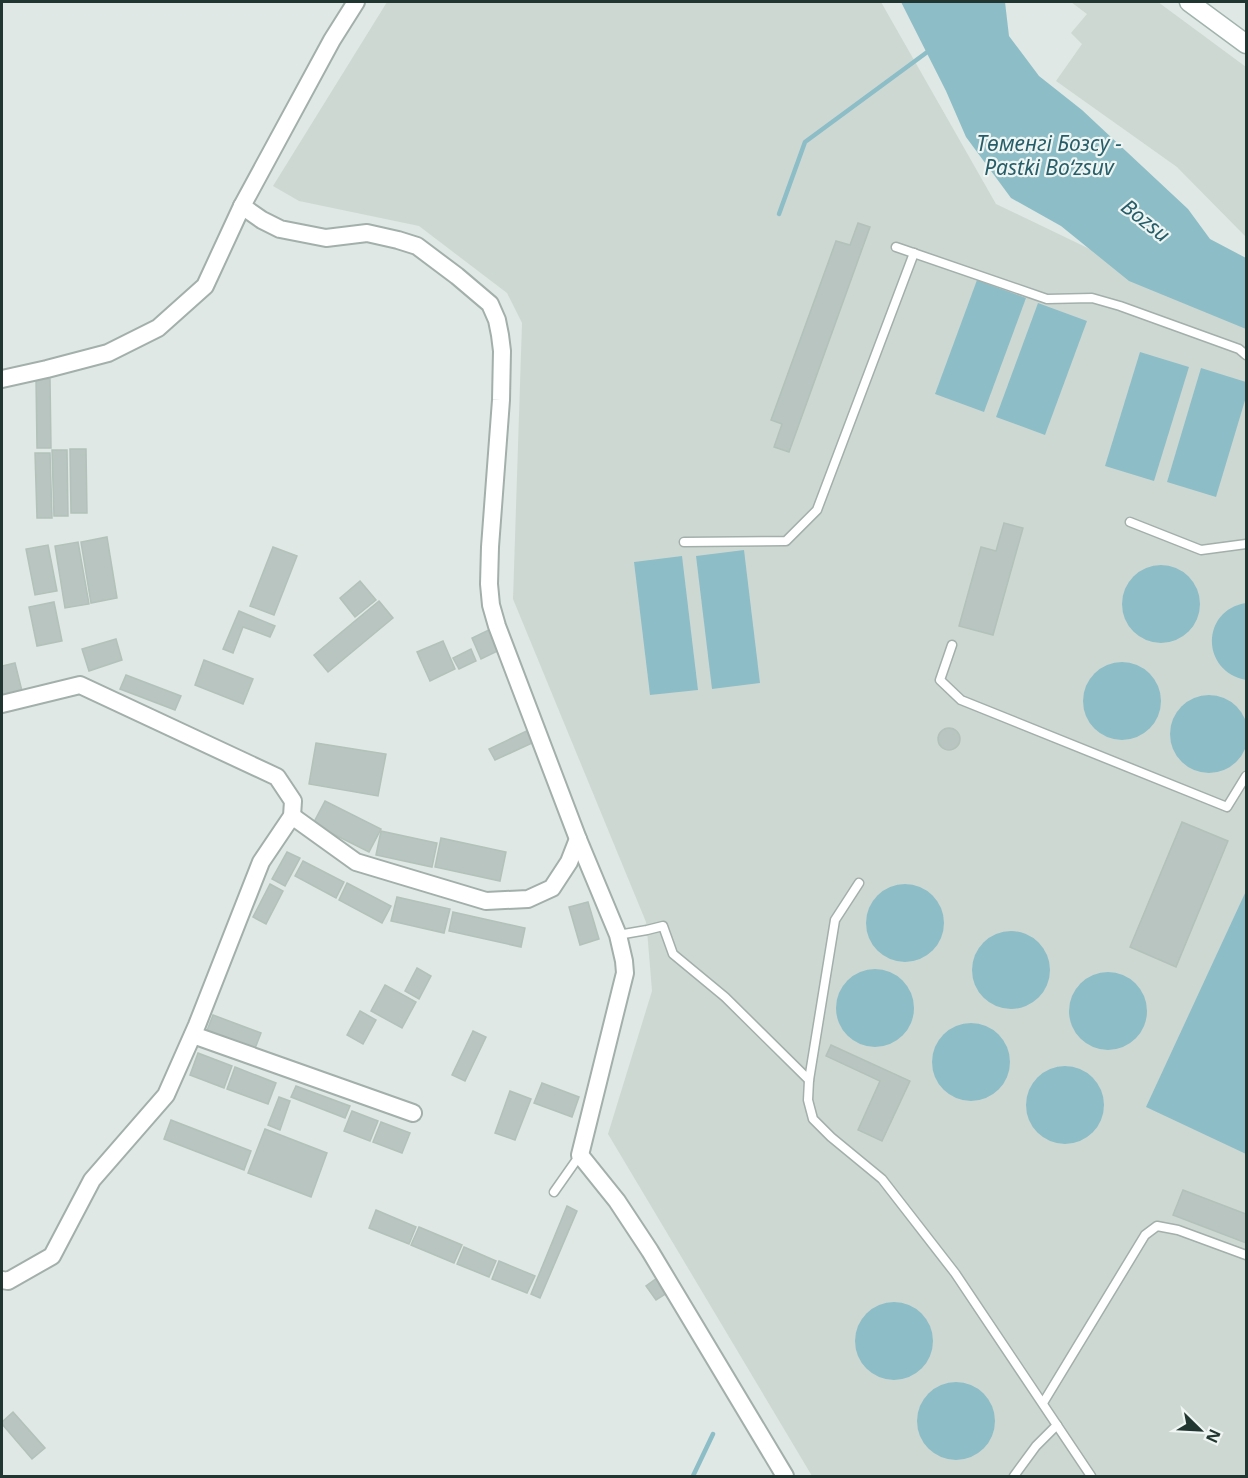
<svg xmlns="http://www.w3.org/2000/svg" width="1248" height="1478" font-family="'Noto Sans',sans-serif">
  <rect width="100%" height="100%" fill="#dfe8e4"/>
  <g fill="#ced8d3">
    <path d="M387,2H881L996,204L1246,324V1476H812L608,1134L652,991L647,930L646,922L513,599L522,323L507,293L419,226L299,201L273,186Z"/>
    <path d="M1071,2H1158L1246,67V237L1177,167L1056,81L1082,44L1071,33L1087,14Z"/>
  </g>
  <g fill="#8dbec7">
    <path d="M901,2H1005L1009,36L1039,76L1082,110L1188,209L1210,239L1246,258V329L1129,281L1061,226L1011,198L966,137L946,91Z"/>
    <path d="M977,280L1026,298L984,412L935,394Z"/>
    <path d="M1038,303L1087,321L1045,435L996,417Z"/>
    <path d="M1140,352L1189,367L1154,481L1105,466Z"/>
    <path d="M1201,368L1246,382V397L1216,497L1167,482Z"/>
    <path d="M744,550L760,683L712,689L696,556Z"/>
    <path d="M682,556L698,690L650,695L634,562Z"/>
    <circle cx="1161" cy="604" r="39"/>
    <path d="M1246,603V680C1200,671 1201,610 1246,603Z"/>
    <circle cx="1122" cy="701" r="39"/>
    <circle cx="1209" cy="734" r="39"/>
    <circle cx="905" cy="923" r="39"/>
    <path d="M1246,891V1154L1146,1107Z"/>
    <circle cx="1011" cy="970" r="39"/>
    <circle cx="875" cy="1008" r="39"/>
    <circle cx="1108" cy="1011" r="39"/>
    <circle cx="971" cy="1062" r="39"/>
    <circle cx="1065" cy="1105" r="39"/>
    <circle cx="894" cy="1341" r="39"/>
    <circle cx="956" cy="1421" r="39"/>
  </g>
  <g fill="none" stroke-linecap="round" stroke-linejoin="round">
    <g stroke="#8dbec7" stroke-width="4.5">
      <path d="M779,214L805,142L930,50"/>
      <path d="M693,1476L713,1434"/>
    </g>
  </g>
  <g fill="#b8c5c0" stroke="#b3c1bb" stroke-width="1.5">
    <path d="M858,223L870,227L789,452L774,447L782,424L771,420L836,241L850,245Z"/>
    <path d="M36,379H50L51,448H37Z"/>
    <path d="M70,449H86L87,513H71Z"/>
    <path d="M52,450H67L68,516H54Z"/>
    <path d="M35,453H50L52,518H37Z"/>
    <path d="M1004,523L1023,528L993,635L959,626L981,547L996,551Z"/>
    <path d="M107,537L117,598L91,603L81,542Z"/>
    <path d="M78,542L89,604L65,608L55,546Z"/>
    <path d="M48,545L57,591L35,595L26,549Z"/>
    <path d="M273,547L297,556L274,615L250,606Z"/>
    <path d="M360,581L376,600L355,617L340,598Z"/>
    <path d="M379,601L393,618L328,672L314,655Z"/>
    <path d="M54,602L62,641L37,646L29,607Z"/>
    <path d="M239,611L275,626L270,637L243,627L233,653L223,649Z"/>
    <path d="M497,626L506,647L481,659L472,638Z"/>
    <path d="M116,639L122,660L89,671L82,649Z"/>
    <path d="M443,641L455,669L430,681L417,652Z"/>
    <path d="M471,649L476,661L459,669L453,658Z"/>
    <path d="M204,660L253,679L243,704L195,685Z"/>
    <path d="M15,663L22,691L2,697V666Z"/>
    <path d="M126,675L181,696L175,710L120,689Z"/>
    <path d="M535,727L541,739L495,760L489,749Z"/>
    <circle cx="949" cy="739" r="11"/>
    <path d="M316,743L386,754L378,796L309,784Z"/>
    <path d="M325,801L381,829L369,852L313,824Z"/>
    <path d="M1182,822L1228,841L1176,967L1130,947Z"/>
    <path d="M381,831L437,843L432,867L376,855Z"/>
    <path d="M441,838L506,852L500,881L435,867Z"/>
    <path d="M287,852L300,858L285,886L272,879Z"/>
    <path d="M303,861L344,882L336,898L295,876Z"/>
    <path d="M347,883L391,906L382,923L339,900Z"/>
    <path d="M270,884L283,891L266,924L253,917Z"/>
    <path d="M397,897L450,909L444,933L391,921Z"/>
    <path d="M588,902L599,939L580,945L569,907Z"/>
    <path d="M453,912L525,928L521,947L449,931Z"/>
    <path d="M417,968L431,976L419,999L405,991Z"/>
    <path d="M385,985L416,1002L402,1028L371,1011Z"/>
    <path d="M360,1011L376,1020L363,1044L347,1035Z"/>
    <path d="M213,1015L261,1033L254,1051L206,1033Z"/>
    <path d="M473,1031L486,1037L465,1081L452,1075Z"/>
    <path d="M831,1045L910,1081L882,1141L858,1130L880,1081L826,1056Z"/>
    <path d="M198,1053L232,1066L224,1088L190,1075Z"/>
    <path d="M235,1067L276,1083L268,1104L227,1089Z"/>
    <path d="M542,1083L579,1097L572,1117L534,1103Z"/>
    <path d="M296,1086L350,1106L345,1118L291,1097Z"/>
    <path d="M510,1091L531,1099L515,1140L495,1133Z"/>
    <path d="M279,1097L290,1101L280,1130L268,1125Z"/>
    <path d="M352,1111L378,1121L370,1141L344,1131Z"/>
    <path d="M171,1120L251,1151L244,1170L164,1139Z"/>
    <path d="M381,1122L410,1133L402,1153L373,1142Z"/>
    <path d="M265,1129L327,1153L311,1197L248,1173Z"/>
    <path d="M1183,1190L1246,1214V1243L1173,1215Z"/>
    <path d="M567,1206L577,1211L540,1298L531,1294Z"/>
    <path d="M376,1210L416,1227L409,1244L369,1228Z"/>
    <path d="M419,1227L462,1245L454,1263L411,1245Z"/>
    <path d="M464,1247L496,1261L489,1277L457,1264Z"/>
    <path d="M499,1261L535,1276L527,1293L492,1279Z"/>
    <path d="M657,1278L667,1293L656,1300L646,1286Z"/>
    <path d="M13,1412L45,1448L32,1459L2,1424V1422Z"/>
  </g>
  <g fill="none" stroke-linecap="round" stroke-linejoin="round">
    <g stroke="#a3afab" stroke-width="11">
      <g id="lane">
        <path d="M896,247L1047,299L1092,298L1120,306L1239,349L1246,355"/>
        <path d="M1130,522L1201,550L1246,544"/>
        <path d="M684,542L786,541L817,510L914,253"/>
        <path d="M952,645L940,680L961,700L1227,807L1246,776"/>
        <path d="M859,883L835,920L809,1080L808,1100L813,1119L831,1137L882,1179L955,1273L1091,1476"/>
        <path d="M618,935L647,930L663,926L673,954L725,997L809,1080"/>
        <path d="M554,1192L580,1155"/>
        <path d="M1043,1403L1145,1235L1157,1226L1178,1230L1246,1255"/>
        <path d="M1014,1476L1036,1446L1057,1425"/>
      </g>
    </g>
    <g stroke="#a3afab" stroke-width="20">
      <g id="street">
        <path d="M242,206L262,220L280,229L326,238L367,233L398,240L417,246L457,276L490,304L497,320L500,335L502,351L501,400L490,547L489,584L491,605L497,626L578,839L618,935L624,961L625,973L621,989L580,1155L617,1201L650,1251L785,1476"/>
        <path d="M2,379L47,369L108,353L158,328L205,286L242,206L332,40L356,2"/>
        <path d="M2,704L80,685L277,777L293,801L292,816L261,862L197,1025L166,1095L92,1180L52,1256L8,1281L2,1280"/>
        <path d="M292,816L356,862L486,901L528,899L552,888L569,862L578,839"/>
        <path d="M193,1035L413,1113"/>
      </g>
    </g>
    <g stroke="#a0b3ac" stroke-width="21">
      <path id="secondary" d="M1189,2L1246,44"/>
    </g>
    <use href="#lane" stroke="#fff" stroke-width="8"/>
    <use href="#street" stroke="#fff" stroke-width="16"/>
    <use href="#secondary" stroke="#fff" stroke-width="18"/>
  </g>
  <g text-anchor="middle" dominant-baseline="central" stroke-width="4.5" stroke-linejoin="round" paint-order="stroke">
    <g font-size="21" font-style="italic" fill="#255e6a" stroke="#eff5f2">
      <text x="1049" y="143">Төменгі Бозсу -<tspan x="1049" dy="24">Pastki Boʻzsuv</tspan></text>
      <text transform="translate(1146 220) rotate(38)">Bozsu</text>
    </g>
  </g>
  <rect width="1248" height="1478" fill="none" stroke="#223631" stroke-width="6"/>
  <g transform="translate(1200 1430) rotate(114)" stroke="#eff5f2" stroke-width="4.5" paint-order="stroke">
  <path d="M0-4.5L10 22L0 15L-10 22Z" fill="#223631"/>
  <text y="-9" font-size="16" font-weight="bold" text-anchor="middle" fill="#223631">N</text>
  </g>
</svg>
